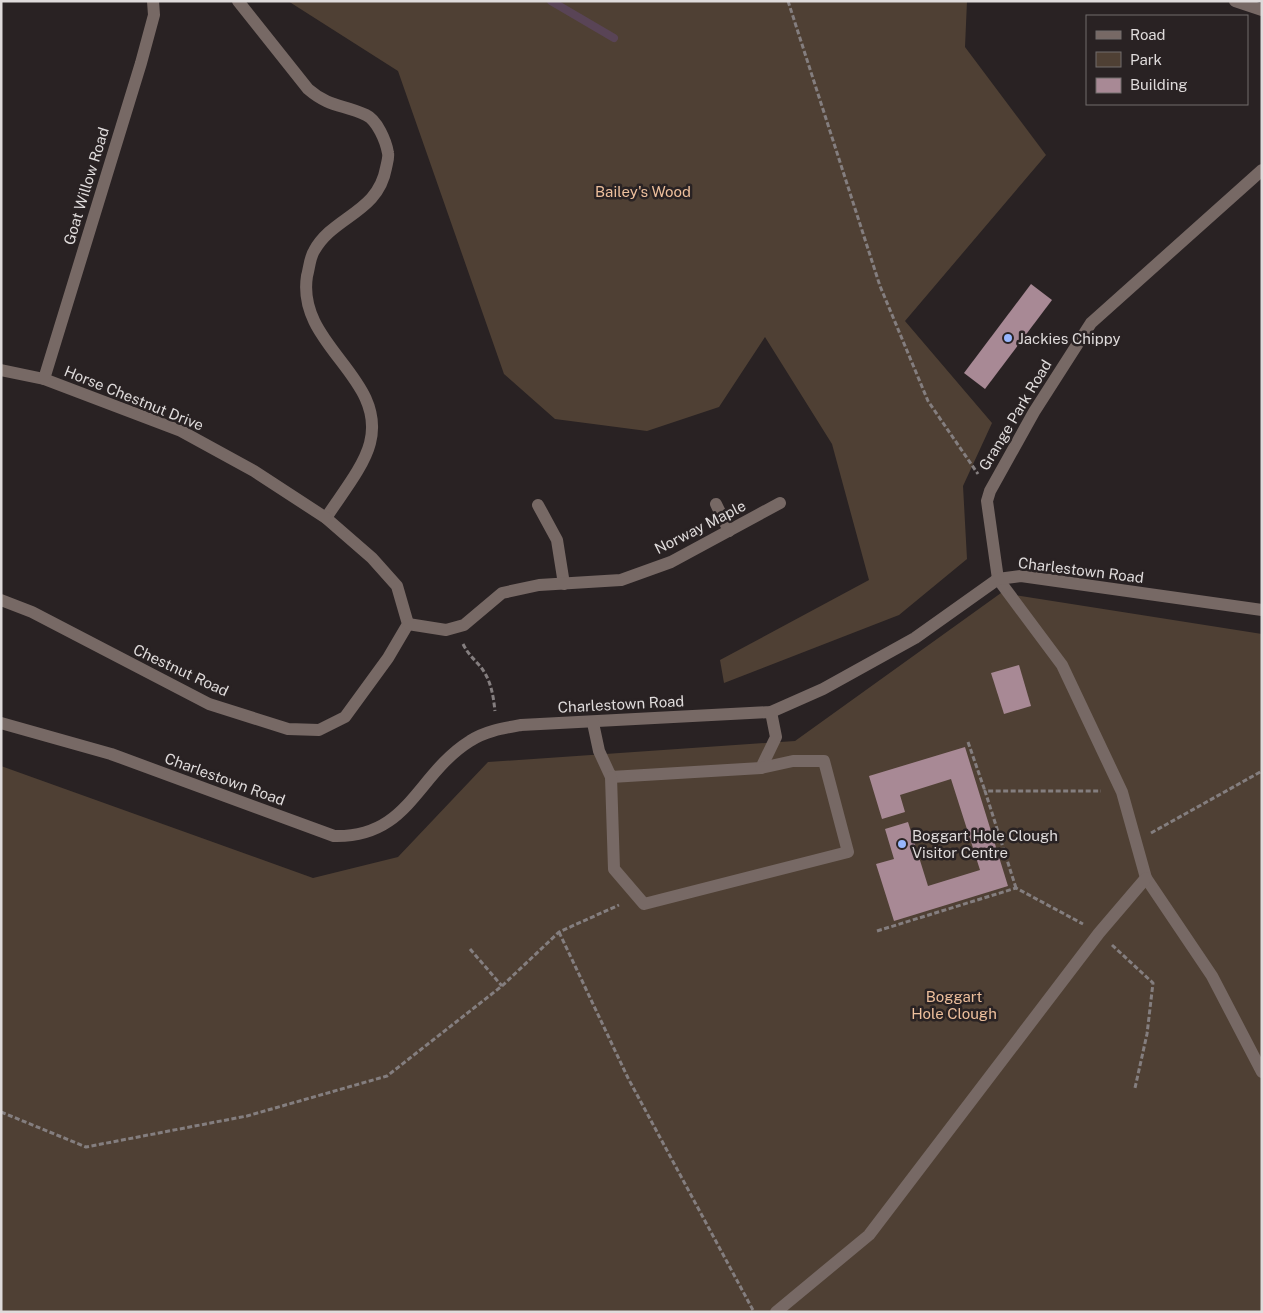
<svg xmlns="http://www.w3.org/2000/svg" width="1263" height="1313" font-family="'Public Sans',sans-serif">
  <rect width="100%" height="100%" fill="#292223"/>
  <g fill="#4f4034">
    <path d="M288,1H967L965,47L1046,155L905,321L992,423L963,486L967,559L899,615L724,683L720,660L869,580L832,444L765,337L719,407L647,431L555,419L504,374L398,71Z"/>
    <path d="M1001,593L1262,634V1312H1V766L313,878L398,857L488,762L795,741Z"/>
  </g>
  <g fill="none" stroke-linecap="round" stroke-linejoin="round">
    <path stroke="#594456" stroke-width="8" d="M551,1L614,38"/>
  </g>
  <g fill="#a88995">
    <path d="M1031,284L1052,300L985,389L964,373Z"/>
    <path d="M1019,665L1031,706L1004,714L991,673Z"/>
    <path d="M965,747L1008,886L894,921L876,864L894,859L885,829L908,822L928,886L980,870L951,779L900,795L905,812L882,819L869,776Z"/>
  </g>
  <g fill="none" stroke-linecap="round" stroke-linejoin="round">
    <g stroke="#847e7f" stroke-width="3" stroke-dasharray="5 2.5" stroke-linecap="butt">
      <path d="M788,1L880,286L928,401L978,474"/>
      <path d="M463,644C468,654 473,658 480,666C491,680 493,694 495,711"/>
      <path d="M968,742L985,791"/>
      <path d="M1151,833L1262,771"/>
      <path d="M1016,888L985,791H1101"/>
      <path d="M877,931L1016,888L1083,924"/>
      <path d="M559,932L628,1078L754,1312"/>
      <path d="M1112,945L1153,983L1147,1034L1135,1088"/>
      <path d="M470,949L502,986"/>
      <path d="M1,1112L86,1147L247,1116L387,1076L502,986L559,932L619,905"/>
    </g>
    <g stroke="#776965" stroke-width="12">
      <path d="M238,1L308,89C330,108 343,104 366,115C377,120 386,141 388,153C389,157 387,163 386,168C378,213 333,216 314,251C310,257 309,269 307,276C296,345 387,377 370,443C364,467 340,496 326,518"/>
      <path d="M1235,1L1262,10"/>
      <path d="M1262,170L1091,323L1034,412L990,491L987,501L998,579L1062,665L1122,792L1146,878L1212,976L1262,1072"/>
      <path d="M1,370L44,379L181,431L254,471L326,518L372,558L397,586L408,624L388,658L345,717L319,730L288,729L209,704L32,612L1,600"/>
      <path d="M44,379L141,63L154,15L153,1"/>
      <path d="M716,504L729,531"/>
      <path d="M538,505L557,540L564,584"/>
      <path d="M408,624L446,630L464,625L502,593L539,585L621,580L671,562L780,503"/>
      <path d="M1,723L111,754L334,836C409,838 416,775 470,741C485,731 504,728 521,725L771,712L823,689L915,638L998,579L1021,576L1262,610"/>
      <path d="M593,723L599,751L611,777L761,768L776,737L771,712"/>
      <path d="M611,777L614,869L644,904L848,852L824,761H793L761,768"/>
      <path d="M776,1312L869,1235L1099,933L1146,878"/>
    </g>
  </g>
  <g fill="#97b6fd" stroke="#292223" stroke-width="2">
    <circle cx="1008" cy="338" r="5"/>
    <circle cx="902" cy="844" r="5"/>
  </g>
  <g text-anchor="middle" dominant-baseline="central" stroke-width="5" stroke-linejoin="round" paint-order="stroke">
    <g font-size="15" fill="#dfdbdb" stroke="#292223">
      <text transform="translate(86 186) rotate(-73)">Goat Willow Road</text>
      <text transform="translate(134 398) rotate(22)">Horse Chestnut Drive</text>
      <text transform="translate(1015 415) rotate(-59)">Grange Park Road</text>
      <text transform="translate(700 527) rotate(-27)">Norway Maple</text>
      <text transform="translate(1081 570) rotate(7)">Charlestown Road</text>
      <text transform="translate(181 670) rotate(25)">Chestnut Road</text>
      <text transform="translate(621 704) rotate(-3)">Charlestown Road</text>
      <text transform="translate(225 779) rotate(20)">Charlestown Road</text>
    </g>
    <g font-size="15" fill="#edbf9c" stroke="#292223">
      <text x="643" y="191">Bailey's Wood</text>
      <text x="954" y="996">Boggart<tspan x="954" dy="17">Hole Clough</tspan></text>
    </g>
    <g font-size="15" fill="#dfdbdb" stroke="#292223" text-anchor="start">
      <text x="1018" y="338">Jackies Chippy</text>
      <text x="912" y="835">Boggart Hole Clough<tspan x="912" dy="17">Visitor Centre</tspan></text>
    </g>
  </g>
  <rect width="1263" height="1313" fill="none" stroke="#dfdbdb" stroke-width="5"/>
  <rect x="1086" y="15" width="162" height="90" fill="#292223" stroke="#726c6d"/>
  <rect x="1096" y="31" width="25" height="8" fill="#776965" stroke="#726c6d"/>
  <text x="1130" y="40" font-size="15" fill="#dfdbdb">Road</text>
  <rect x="1096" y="52" width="25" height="15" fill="#4f4034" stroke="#726c6d"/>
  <text x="1130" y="65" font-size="15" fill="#dfdbdb">Park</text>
  <rect x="1096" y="78" width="25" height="15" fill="#a88995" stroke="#726c6d"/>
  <text x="1130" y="90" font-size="15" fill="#dfdbdb">Building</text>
</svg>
